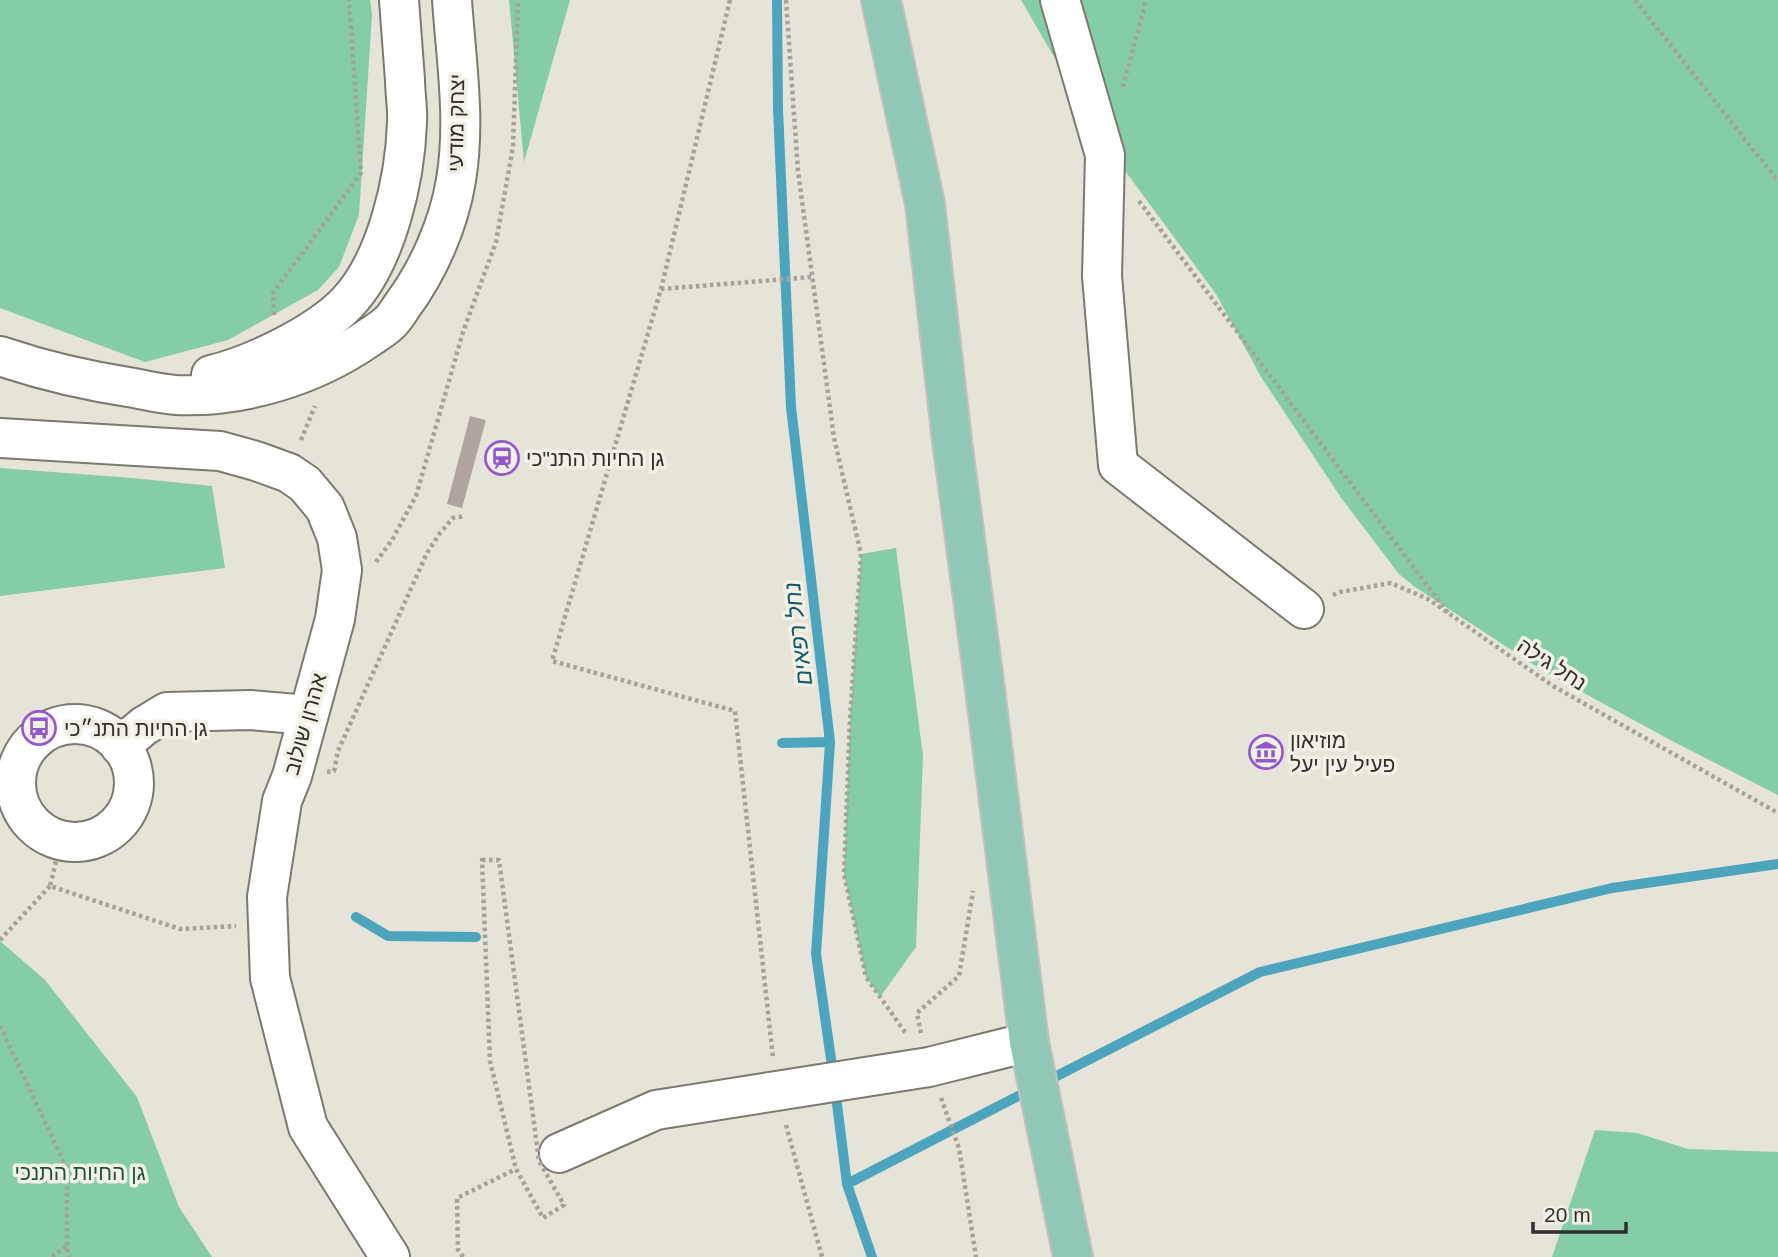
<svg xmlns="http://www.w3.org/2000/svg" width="1778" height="1257" font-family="Helvetica,Heebo,sans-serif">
  <rect width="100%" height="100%" fill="#e6e3d8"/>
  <g fill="#85cca9">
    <path d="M0,0H370L372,15L359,215L339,267L318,290L228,340L145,362L0,308Z"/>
    <path d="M509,0H570L524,162Z"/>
    <path d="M1021,0H1778V795L1676,743L1545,672L1415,587L1399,574L1342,499L1261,377L1216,294L1103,141Z"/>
    <path d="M0,468L132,478L212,486L225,568L0,596Z"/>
    <path d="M896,548L923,756L916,947L880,997L866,977L844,874L850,719L861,554Z"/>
    <path d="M0,941L45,980L137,1097L179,1207L212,1257H0Z"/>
    <path d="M1595,1130L1637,1133L1688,1149L1778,1152V1257H1552Z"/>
  </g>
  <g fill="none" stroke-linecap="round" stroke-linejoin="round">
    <g stroke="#4ca5bc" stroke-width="10">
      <path d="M777,0L778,109L791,407L830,742L816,954L833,1073"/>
      <path d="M782,743L830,742"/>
      <path d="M356,917L388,936L476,937"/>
      <path d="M1047,1081L1260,972L1612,888L1778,864"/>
      <path d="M835,1088L847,1184L872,1257"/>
      <path d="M847,1184L1030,1090"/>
    </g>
  </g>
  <path fill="#aea59e" d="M470,416L486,420L462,508L447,504Z"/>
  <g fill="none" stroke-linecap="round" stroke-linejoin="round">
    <g stroke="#7c796f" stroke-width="42">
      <g id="minor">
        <path d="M1060,0L1105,155L1102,276L1118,465L1304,609"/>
        <path d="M0,356C44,371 88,381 134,388C148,391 162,394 176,395C243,398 313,376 367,339C374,334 383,329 389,323C394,319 398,312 402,306C428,271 449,224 456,180C466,121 456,59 452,0"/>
        <path d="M211,375C253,365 317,334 347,303C387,261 405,179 407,123C408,109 405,94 405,80C403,54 401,27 399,0"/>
        <path d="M0,438L220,451L256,461L289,473L305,484L325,508L337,538L342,570L335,619L292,776L282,801L267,897L270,978L308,1127L390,1257"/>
        <circle cx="75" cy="783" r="59"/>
        <path d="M120,746L144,726L167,712L250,710L308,715"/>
        <path d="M559,1153L656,1110L929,1067L1029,1042"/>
      </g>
    </g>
    <g stroke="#c1c1bf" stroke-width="42">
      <path id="major" d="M881,0L925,204L952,441L985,689L1029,1042L1073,1257"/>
    </g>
    <g stroke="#a4a299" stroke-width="4.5" stroke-dasharray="3.5 3.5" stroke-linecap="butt">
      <path d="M730,0L661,289L552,661L735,711L773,1058"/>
      <path d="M786,0L798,171L834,438L861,554L850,719L844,874L866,977L907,1035"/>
      <path d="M1635,0L1778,181"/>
      <path d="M1123,87L1146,0"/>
      <path d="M1139,201L1448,613"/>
      <path d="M661,289L812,277"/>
      <path d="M274,315L273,293L361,173L349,0"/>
      <path d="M301,440L315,406"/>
      <path d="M376,562L392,540L416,496L463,332L496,242L513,147L518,0"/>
      <path d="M1333,595L1340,592L1391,583L1428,599L1553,686L1778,813"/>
      <path d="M0,762L18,768"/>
      <path d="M327,772L334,771L338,751L427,553L440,533L453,518L465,516"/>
      <path d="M61,841L50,886L180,929L236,926"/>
      <path d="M482,860H499L539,1161L564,1205L543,1218L516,1169L490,1061Z"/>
      <path d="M0,940L50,886"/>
      <path d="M0,1026L67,1169V1246L69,1257"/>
      <path d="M921,1033L917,1013L959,976L973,891"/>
      <path d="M941,1098L959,1148L976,1257"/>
      <path d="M786,1125L822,1257"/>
      <path d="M52,1257L67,1246"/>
      <path d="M463,1257L458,1250L457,1198L516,1169"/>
    </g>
    <use href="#minor" stroke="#fff" stroke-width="38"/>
    <use href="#major" stroke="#91c7b6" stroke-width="38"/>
  </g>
  <defs>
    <g id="station-ring" transform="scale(1.75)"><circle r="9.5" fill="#f3f0e5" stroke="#9157ce" stroke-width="1.5"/><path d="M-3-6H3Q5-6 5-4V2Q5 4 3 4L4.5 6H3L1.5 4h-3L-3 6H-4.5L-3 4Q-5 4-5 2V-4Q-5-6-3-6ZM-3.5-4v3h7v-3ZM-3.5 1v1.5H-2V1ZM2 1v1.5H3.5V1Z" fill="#9157ce"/></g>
    <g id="bus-ring" transform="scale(1.75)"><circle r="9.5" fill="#f3f0e5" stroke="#9157ce" stroke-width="1.5"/><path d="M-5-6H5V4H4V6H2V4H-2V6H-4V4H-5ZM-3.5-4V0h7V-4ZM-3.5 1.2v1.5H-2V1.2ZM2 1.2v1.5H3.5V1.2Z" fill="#9157ce"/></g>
    <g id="museum-ring" transform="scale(1.75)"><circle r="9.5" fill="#f3f0e5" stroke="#9157ce" stroke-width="1.5"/><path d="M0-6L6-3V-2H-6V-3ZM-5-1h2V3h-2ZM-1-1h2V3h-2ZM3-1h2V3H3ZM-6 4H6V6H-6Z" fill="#9157ce"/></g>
  </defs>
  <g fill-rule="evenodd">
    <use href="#station-ring" x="502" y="458"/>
    <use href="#bus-ring" x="39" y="728"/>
    <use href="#museum-ring" x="1266" y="752"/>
  </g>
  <g text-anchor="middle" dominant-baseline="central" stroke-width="7" stroke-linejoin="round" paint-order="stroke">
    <g font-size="21" fill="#302f2b" stroke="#f3f0e5">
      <text transform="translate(456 123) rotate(-89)">יצחק מודעי</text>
      <text transform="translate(1552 664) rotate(33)">נחל גילה</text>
      <text transform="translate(305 724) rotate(-74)">אהרון שולוב</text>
    </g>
    <g font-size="21" fill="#302f2b" stroke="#f3f0e5" text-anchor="start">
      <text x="526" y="458">גן החיות התנ"כי</text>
      <text x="64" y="728">גן החיות התנ״כי</text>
      <text x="1290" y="740">מוזיאון<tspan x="1290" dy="24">פעיל עין יעל</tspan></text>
    </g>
    <g font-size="21" fill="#19533b" stroke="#f3f0e5">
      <text x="80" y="1172">גן החיות התנכי</text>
    </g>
    <g font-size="23" font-style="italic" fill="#0f5a6b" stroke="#f3f0e5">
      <text transform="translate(798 634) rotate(-97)">נחל רפאים</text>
    </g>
  </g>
  <path d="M1533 1222v10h93v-10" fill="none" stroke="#302f2b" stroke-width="3.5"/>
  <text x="1544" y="1222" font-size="21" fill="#302f2b" stroke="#f3f0e5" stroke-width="5" paint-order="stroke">20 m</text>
</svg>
